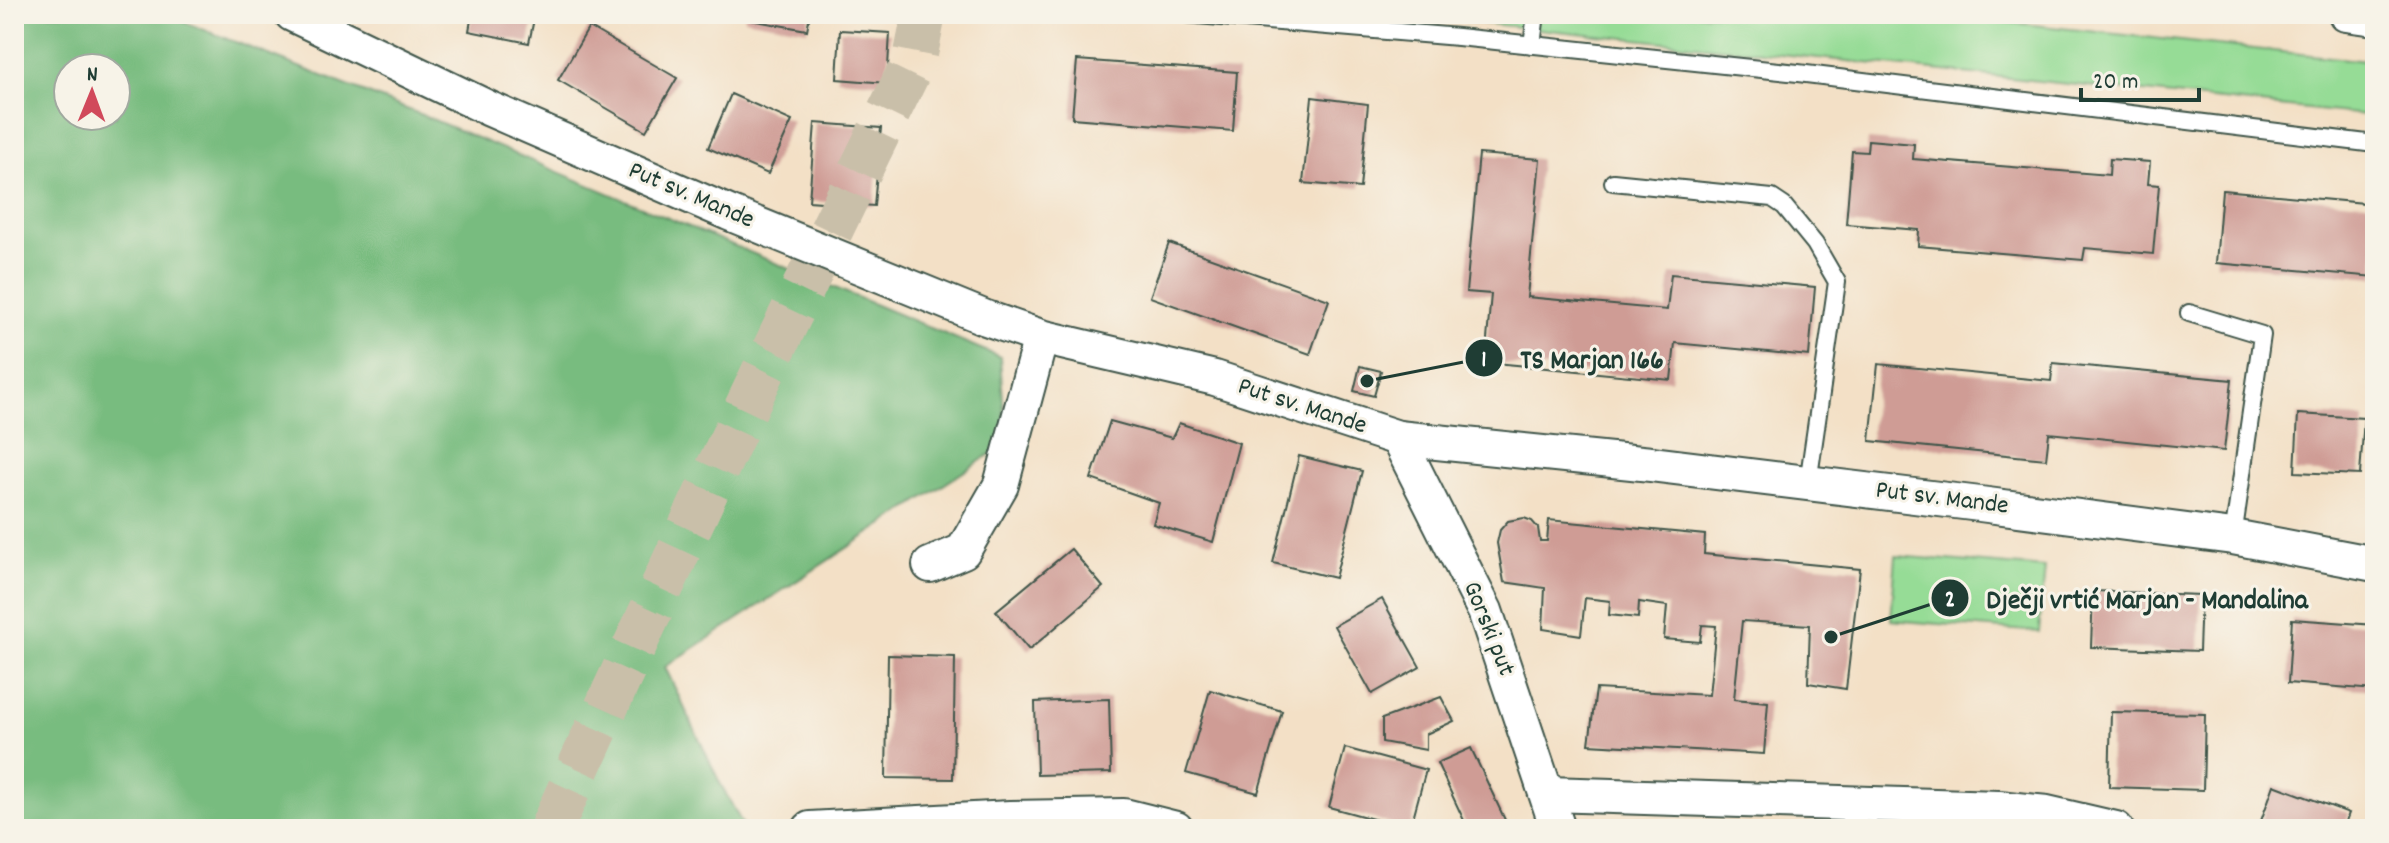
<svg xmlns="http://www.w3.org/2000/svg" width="2389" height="843" font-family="Dekko,sans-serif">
  <rect width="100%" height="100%" fill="#f7f3e8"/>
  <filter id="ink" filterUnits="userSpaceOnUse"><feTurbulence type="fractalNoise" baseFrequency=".0125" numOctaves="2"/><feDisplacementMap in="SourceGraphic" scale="16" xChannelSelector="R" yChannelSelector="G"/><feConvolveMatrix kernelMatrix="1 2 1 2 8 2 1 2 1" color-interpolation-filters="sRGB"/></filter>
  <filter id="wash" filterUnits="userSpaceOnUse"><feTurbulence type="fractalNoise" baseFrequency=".006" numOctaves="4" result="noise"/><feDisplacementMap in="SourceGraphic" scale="32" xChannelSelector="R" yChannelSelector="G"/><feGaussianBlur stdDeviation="1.8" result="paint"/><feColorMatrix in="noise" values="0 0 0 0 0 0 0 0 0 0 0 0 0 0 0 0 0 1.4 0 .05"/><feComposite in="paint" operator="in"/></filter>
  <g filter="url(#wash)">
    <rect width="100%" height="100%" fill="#f3e0c6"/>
    <g fill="#96dc96" stroke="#5a8c65" stroke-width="2">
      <path d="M1395,14H1931L2375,62V116Z"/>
      <path d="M1896,556L2045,568L2039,632L1891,620Z"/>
    </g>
    <path fill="#78bc7f" stroke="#4c7c5a" stroke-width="2" fill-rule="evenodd" d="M14,14H164L427,117L1000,357L1006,444L665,667L720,783L745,829H14ZM68,68H116V116H68Z"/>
    <g id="blocks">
      <g fill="#cf9c95">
        <path d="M472,14H535L529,43L469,31Z"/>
        <path d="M745,14H810L807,30L744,19Z"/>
        <path d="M589,27L677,78L646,131L558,80Z"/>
        <path d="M840,30L890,33L887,83L837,79Z"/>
        <path d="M1077,60L1237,72L1233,131L1072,118Z"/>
        <path d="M731,94L792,121L768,174L708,148Z"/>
        <path d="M1312,97L1368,104L1360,188L1303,183Z"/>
        <path d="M815,123L881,128L874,206L809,201Z"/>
        <path d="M1868,140L1914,144L1913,159L2109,175L2110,159L2150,162L2148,184L2159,185L2153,254L2085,248L2083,260L1918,246L1919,230L1846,224L1852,151L1867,152Z"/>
        <path d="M1479,154L1540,159L1527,297L1667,310L1671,274L1815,287L1809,356L1675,343L1671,380L1485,362L1491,294L1466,292Z"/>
        <path d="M2222,190L2375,204V277L2216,263Z"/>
        <path d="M1169,243L1329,300L1310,354L1150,297Z"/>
        <path d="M2053,363L2232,380L2224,451L2049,433L2046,459L1870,441L1878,364L2051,381Z"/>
        <path d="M1360,366L1381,371L1374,396L1354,391Z"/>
        <path d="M2298,414L2364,418L2360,475L2295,472Z"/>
        <path d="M1110,421L1172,438L1179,423L1239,443L1213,542L1153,524L1159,503L1091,479Z"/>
        <path d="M1299,456L1362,471L1335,578L1273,563Z"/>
        <path d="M1524,518L1532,521L1538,528L1540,541H1547L1549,520L1705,535L1704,554L1860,569L1846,689L1808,683L1810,625L1742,621L1734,699L1768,702L1764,754L1589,744L1596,689L1709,695L1716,626L1702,625L1700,642L1664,639L1667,606L1639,602L1638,618L1609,615L1610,601L1585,598L1581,635L1543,629L1545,588L1504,582L1497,543L1500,530L1508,521Z"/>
        <path d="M1071,549L1103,587L1029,650L996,611Z"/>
        <path d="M2093,591L2201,595L2199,651L2091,647Z"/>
        <path d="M1382,599L1420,667L1372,694L1334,626Z"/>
        <path d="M2292,619L2375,625V690L2288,683Z"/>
        <path d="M888,655L955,657L953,779L886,778Z"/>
        <path d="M1210,690L1282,711L1258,793L1186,773Z"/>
        <path d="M1441,697L1454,721L1426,734V750L1382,742V719Z"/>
        <path d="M1109,699L1111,773L1037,775L1035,702Z"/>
        <path d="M2111,712L2205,714L2203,790L2109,787Z"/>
        <path d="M1345,748L1426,770L1410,829L1329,807Z"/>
        <path d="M1471,748L1506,822L1491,829H1468L1437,763Z"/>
        <path d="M2274,785L2349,813L2343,829H2258Z"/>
      </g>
    </g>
  </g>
  <g filter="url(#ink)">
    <use href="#blocks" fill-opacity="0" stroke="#3f554a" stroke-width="2"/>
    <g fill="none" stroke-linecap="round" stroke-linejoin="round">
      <path stroke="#c9bfa9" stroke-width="44" stroke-dasharray="44 22" stroke-linecap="butt" d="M551,829C668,570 789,314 915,59L924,14"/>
      <g stroke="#3f554a" stroke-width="20">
        <g id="lane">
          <path d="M1185,14L1458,37L1798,73L2375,144"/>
          <path d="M1532,45L1536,14"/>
          <path d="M1613,182L1772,198L1784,206L1815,244L1837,282L1808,483"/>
          <path d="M2189,313L2262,335L2233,537"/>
        </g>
      </g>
      <g stroke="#3f554a" stroke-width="38">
        <g id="street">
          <path d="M292,14L490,109L729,213L986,318L1041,337L1215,378L1398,438L1651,464L1980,504L2233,537L2375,564"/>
          <path d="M2346,14L2375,18"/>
          <path d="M1398,438L1485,611L1558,829"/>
          <path d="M930,565L963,551L1001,485L1041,337"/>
          <path d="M1548,794L1999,808L2047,813L2116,829"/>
          <path d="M810,829L1010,818L1124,816L1176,829"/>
        </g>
      </g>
      <use href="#lane" stroke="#fff" stroke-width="16"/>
      <use href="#street" stroke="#fff" stroke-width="34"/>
    </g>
  </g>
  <g text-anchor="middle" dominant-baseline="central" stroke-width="6" stroke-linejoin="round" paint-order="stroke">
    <g font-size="26" fill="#1f3d34" stroke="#f7f3e8">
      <text transform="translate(691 196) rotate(23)">Put sv. Mande</text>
      <text transform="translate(1302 407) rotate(18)">Put sv. Mande</text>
      <text transform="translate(1942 499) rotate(7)">Put sv. Mande</text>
      <text transform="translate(1488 629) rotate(68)">Gorski put</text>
    </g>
  </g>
  <path fill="none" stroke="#1f3d34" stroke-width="3" d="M1367 381L1484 358M1831 637L1950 598"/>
  <g fill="#1f3d34" stroke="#f7f3e8" stroke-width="3">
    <circle cx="1367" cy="381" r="8"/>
    <circle cx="1831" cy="637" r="8"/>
    <circle cx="1484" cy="358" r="20"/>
    <circle cx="1950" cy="598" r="20"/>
  </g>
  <g font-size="24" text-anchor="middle" font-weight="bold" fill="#fff">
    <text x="1484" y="366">1</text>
    <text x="1950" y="606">2</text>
  </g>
  <g font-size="28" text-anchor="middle" font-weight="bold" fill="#1f3d34" stroke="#f7f3e8" stroke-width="6" stroke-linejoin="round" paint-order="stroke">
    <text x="1592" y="368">TS Marjan 166</text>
    <text x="2147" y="608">Dječji vrtić Marjan - Mandalina</text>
  </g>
  <rect width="2389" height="843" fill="none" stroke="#f7f3e8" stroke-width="48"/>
  <g transform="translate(92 92) rotate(1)"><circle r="38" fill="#f7f3e8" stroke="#a1aaa0" stroke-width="2"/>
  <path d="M0-6L14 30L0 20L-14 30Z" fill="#d1495b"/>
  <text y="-12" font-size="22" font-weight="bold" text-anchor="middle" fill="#1f3d34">N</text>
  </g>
  <path d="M2081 88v12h118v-12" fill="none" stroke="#1f3d34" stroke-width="4"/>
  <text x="2093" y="88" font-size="24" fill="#1f3d34" stroke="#f7f3e8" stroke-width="6" paint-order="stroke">20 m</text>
</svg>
